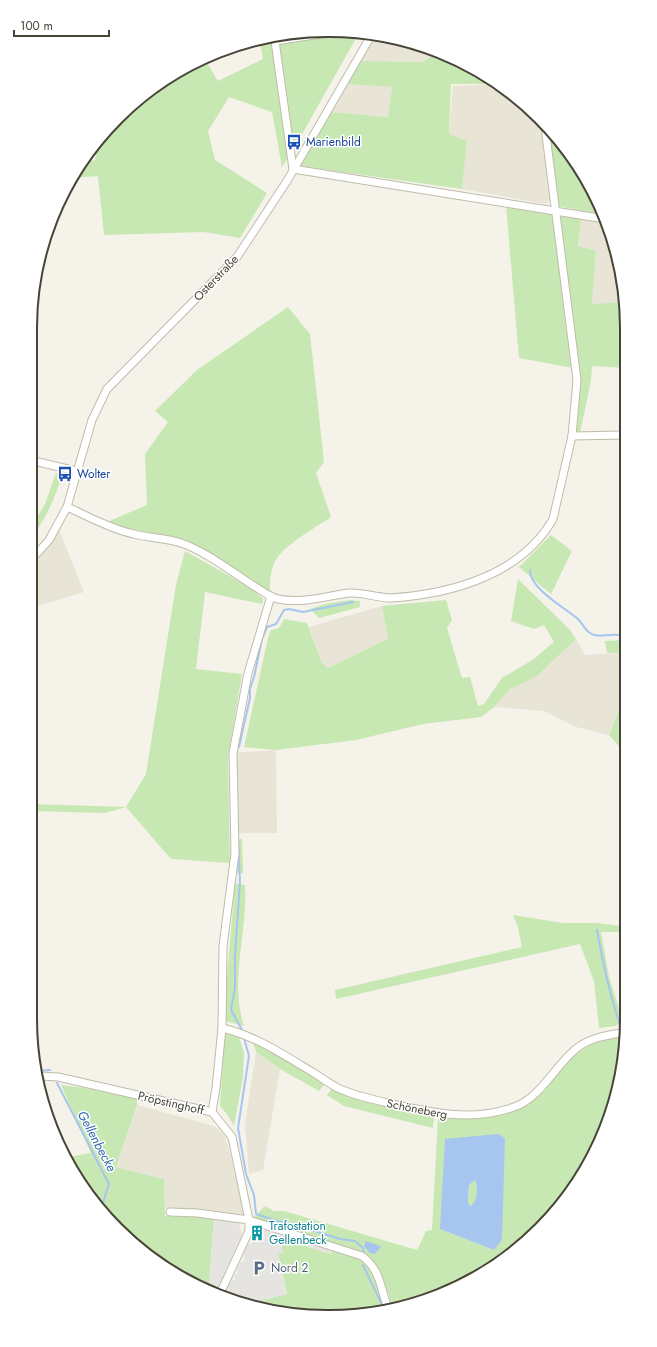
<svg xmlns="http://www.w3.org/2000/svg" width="657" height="1347" font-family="Jost,sans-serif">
  <rect width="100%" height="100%" fill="#f4f2e9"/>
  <g fill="#e8e5d7">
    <path d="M377,35L387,36L438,51L423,62L361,61Z"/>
    <path d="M346,84L392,87L388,117L331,112Z"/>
    <path d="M497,84L510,92L543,125L552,200L546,204L462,189L467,141L449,134L453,86Z"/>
    <path d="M581,218L607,222L624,289V302L592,304L596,251L578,246Z"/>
    <path d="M59,530L84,592L34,607L30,601V572Z"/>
    <path d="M382,606L388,639L328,668L321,661L309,627Z"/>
    <path d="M576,639L585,655L620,653L624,698L609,735L576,727L544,711L494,707L509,690L537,676Z"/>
    <path d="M276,750L277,833H232L230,753Z"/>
    <path d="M256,1052L280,1069L263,1170L249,1174L245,1124Z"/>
    <path d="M137,1105L214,1126L225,1136L243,1202V1215L165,1209L164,1179L116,1167Z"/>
  </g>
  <g fill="#c7e8b2" fill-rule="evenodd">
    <path d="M352,32L359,33L293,150L278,44Z"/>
    <path d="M268,39L273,44L288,157L282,167L272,112L229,97L208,131L215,160L267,193L240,238L204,232L104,235L98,176L72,178L84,158L95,161L98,141L118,117L163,80L204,58L218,81L263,59L260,44Z"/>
    <path d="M438,51L496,84H451L449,134L467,141L462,189L299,166L331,112L388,117L392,87L346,84L361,61L423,62Z"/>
    <path d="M549,131L565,147L604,215L558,206Z"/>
    <path d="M506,205L552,212L573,368L519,358Z"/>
    <path d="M559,212L581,218L578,246L596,251L592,304L624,302V301L625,368L592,366L591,381L580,433H575L579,383Z"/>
    <path d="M288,307L310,334L324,462L316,473L331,517C315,528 283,545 274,563C270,573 270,583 270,593L199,550L133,533L107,522L147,505L145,454L168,422L155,411L197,370Z"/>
    <path d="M56,473L62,475C55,499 45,520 30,540V529L45,504Z"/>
    <path d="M551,535L572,551L551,594L519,567Z"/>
    <path d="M185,551L249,587L263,599L262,604L205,592L196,669L242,674L228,757L230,863L171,859L126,807L105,813L30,811V804L126,807L146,774L176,585Z"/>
    <path d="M518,579L570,630L576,639L537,676L509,690L494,707L481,717L423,724L356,740L276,750L244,747L268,638L271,630L279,628L284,619L307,623L321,661L328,668L388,639L382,606L446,600L452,620L447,628L462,678L470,677L478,706L484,704L502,678L534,659L554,642L544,625L534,629L511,621Z"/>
    <path d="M350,600L360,601V607L319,618L310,609L325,604Z"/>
    <path d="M626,640V754L609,735L624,698L620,653H607L605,641Z"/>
    <path d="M237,839H242L243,873H236Z"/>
    <path d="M235,883L245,885C248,931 229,981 244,1026L225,1021L226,989Z"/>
    <path d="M513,915L563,923H598L627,927V932H601L609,977L623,1021L615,1026L599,1028L594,981L580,944L336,999L335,990L522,947L517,924Z"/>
    <path d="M225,1030L238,1034L244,1052L243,1077L234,1126L227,1114L220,1106Z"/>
    <path d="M626,1034L621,1077L604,1133L577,1185L540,1229L461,1286L392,1307L389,1295L375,1263L360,1252L254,1217L265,1206L274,1211H284L417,1250L426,1231L432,1230L438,1117C459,1120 510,1117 528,1104C540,1095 548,1082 558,1071C577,1049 598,1039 626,1034ZM498,1134L494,1250L440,1229Z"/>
    <path d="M252,1039L325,1083L319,1091L280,1069L256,1052Z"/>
    <path d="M61,1085L85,1088L137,1099V1105L116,1167L164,1179L165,1216L214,1217L209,1287L217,1290L214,1294L163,1267L92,1200L68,1157L91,1153Z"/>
    <path d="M333,1087L362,1100L434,1117L433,1128L344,1106L327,1095Z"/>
    <path d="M475,1180C478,1190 478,1199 472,1206L468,1203L469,1185Z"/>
    <path d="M280,1238L331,1254L333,1249C341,1252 351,1254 359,1258C376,1267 381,1291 386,1309L363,1314L270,1311L247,1304L287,1294L278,1254Z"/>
  </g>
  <g fill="#e6e4e0">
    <path d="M214,1217L238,1221L242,1234L217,1290L209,1287Z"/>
    <path d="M267,1229L333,1249L331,1254L280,1238L283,1253L278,1254L287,1294L247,1304L226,1298L225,1294L230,1292L227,1288L230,1281L235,1280L234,1275L238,1274L237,1270L240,1262L244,1261V1252L247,1245L252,1243L251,1239L263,1236L265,1240L263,1230Z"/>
  </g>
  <g fill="#a6c6f0" fill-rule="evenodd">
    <path d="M498,1134L505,1138L502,1240L494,1250L440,1229L445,1139ZM475,1180C478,1189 478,1200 471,1206L468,1203L469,1185Z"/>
    <path d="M366,1241L380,1246L381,1247L375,1254L370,1253L364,1246Z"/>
  </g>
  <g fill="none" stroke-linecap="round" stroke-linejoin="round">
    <g stroke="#a6c6f0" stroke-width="2">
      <path d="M530,570C529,588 565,608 578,619C582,623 585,630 590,633C600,640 615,630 626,638"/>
      <path d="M378,593L384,594"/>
      <path d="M239,747L250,698V689L254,677L262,639L267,627L276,624L284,610L289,609L303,612L353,602"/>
      <path d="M238,838L240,882L235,955V988L231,1010L242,1030"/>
      <path d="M597,930C603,964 610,996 621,1028H626"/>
      <path d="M244,1038L249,1056L238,1128L246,1174L254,1195L256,1214L277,1221L296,1225L340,1239L355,1241L363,1248L364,1253"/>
      <path d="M39,1071L50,1070"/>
      <path d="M57,1083L109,1184L101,1209"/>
      <path d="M363,1265L384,1309"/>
    </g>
    <g stroke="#c0bcab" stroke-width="9">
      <g id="minor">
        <path d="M269,36L275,41L293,169"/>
        <path d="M275,41L340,31"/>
        <path d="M293,169L605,219"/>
        <path d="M572,436L625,435"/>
        <path d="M30,460L76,471"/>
        <path d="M67,507C88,516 110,529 134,534C149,538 166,538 181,543C205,551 232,572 254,586C261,590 269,597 278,599C303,604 325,596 349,593C363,592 377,598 391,598C451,594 521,575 553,519L572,436L577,380L545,127"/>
        <path d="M30,561L49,540L67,507L92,420L107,389L237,257L287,181L372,34"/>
        <path d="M222,1028C256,1036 284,1055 314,1073C322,1078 331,1085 340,1089C356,1096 375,1100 392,1104C433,1113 473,1122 514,1107C541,1098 555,1065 577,1048C591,1037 609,1035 626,1032"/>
        <path d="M40,1076L58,1077L212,1112L232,1137L249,1220V1231L219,1296"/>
        <path d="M212,1112L216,1088L222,1028L223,946L235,853L233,753L248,673L271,596"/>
        <path d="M170,1212L197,1213L249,1220L362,1256C381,1270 380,1288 388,1308"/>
      </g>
    </g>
    <use href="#minor" stroke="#fff" stroke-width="7"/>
  </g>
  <defs>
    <g id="bus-bare" transform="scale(1.2)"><path d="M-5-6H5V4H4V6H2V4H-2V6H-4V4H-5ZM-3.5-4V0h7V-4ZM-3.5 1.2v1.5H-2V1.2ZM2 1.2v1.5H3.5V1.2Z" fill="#1a4fb4" stroke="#fff" stroke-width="2.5" paint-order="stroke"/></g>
    <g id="building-bare" transform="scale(1.2)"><path d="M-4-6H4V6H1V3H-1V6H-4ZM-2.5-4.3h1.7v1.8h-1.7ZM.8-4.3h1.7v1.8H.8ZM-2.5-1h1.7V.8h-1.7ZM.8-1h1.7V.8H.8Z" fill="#0f9aa8" stroke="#fff" stroke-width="2.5" paint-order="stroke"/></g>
    <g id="parking-bare" transform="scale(1.2)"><path d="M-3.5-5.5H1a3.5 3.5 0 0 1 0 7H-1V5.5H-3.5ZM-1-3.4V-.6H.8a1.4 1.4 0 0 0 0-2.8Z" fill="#5c6f8a" stroke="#fff" stroke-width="2.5" paint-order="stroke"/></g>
  </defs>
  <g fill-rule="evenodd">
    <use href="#bus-bare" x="294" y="142"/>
    <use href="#bus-bare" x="65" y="474"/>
    <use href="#building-bare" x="257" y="1233"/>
    <use href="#parking-bare" x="259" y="1268"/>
  </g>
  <g text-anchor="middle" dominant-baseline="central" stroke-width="3" stroke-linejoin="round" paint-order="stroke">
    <g font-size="12" fill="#164399" stroke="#fff" text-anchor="start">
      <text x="306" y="142">Marienbild</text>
      <text x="77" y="474">Wolter</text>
    </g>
    <g font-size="12" fill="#484437" stroke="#fff">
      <text transform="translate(216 278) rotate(-46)">Osterstraße</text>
      <text transform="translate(171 1103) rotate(13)">Pröpstinghoff</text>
      <text transform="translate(417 1109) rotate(11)">Schöneberg</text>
    </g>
    <g font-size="12" fill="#0d838f" stroke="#fff" text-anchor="start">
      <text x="269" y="1226">Trafostation<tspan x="269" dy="14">Gellenbeck</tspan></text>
    </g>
    <g font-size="12" fill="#4e5e75" stroke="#fff" text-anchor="start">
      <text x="271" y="1268">Nord 2</text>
    </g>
    <g font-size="13" font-style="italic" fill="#3167b3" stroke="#fff">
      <text transform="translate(97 1141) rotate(62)">Gellenbecke</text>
    </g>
  </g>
  <path d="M0 0H657V1347H0ZM328 37H329A291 291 0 0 1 620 328V1019A291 291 0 0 1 329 1310H328A291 291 0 0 1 37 1019V328A291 291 0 0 1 328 37Z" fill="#fff" fill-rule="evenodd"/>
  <path fill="none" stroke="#484437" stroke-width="2" d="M328 37H329A291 291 0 0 1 620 328V1019A291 291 0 0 1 329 1310H328A291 291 0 0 1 37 1019V328A291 291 0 0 1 328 37Z"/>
  <path d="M14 30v6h95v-6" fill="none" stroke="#484437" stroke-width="2"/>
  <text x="20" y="30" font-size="12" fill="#484437" stroke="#ffffff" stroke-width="3" paint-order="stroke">100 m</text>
</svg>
